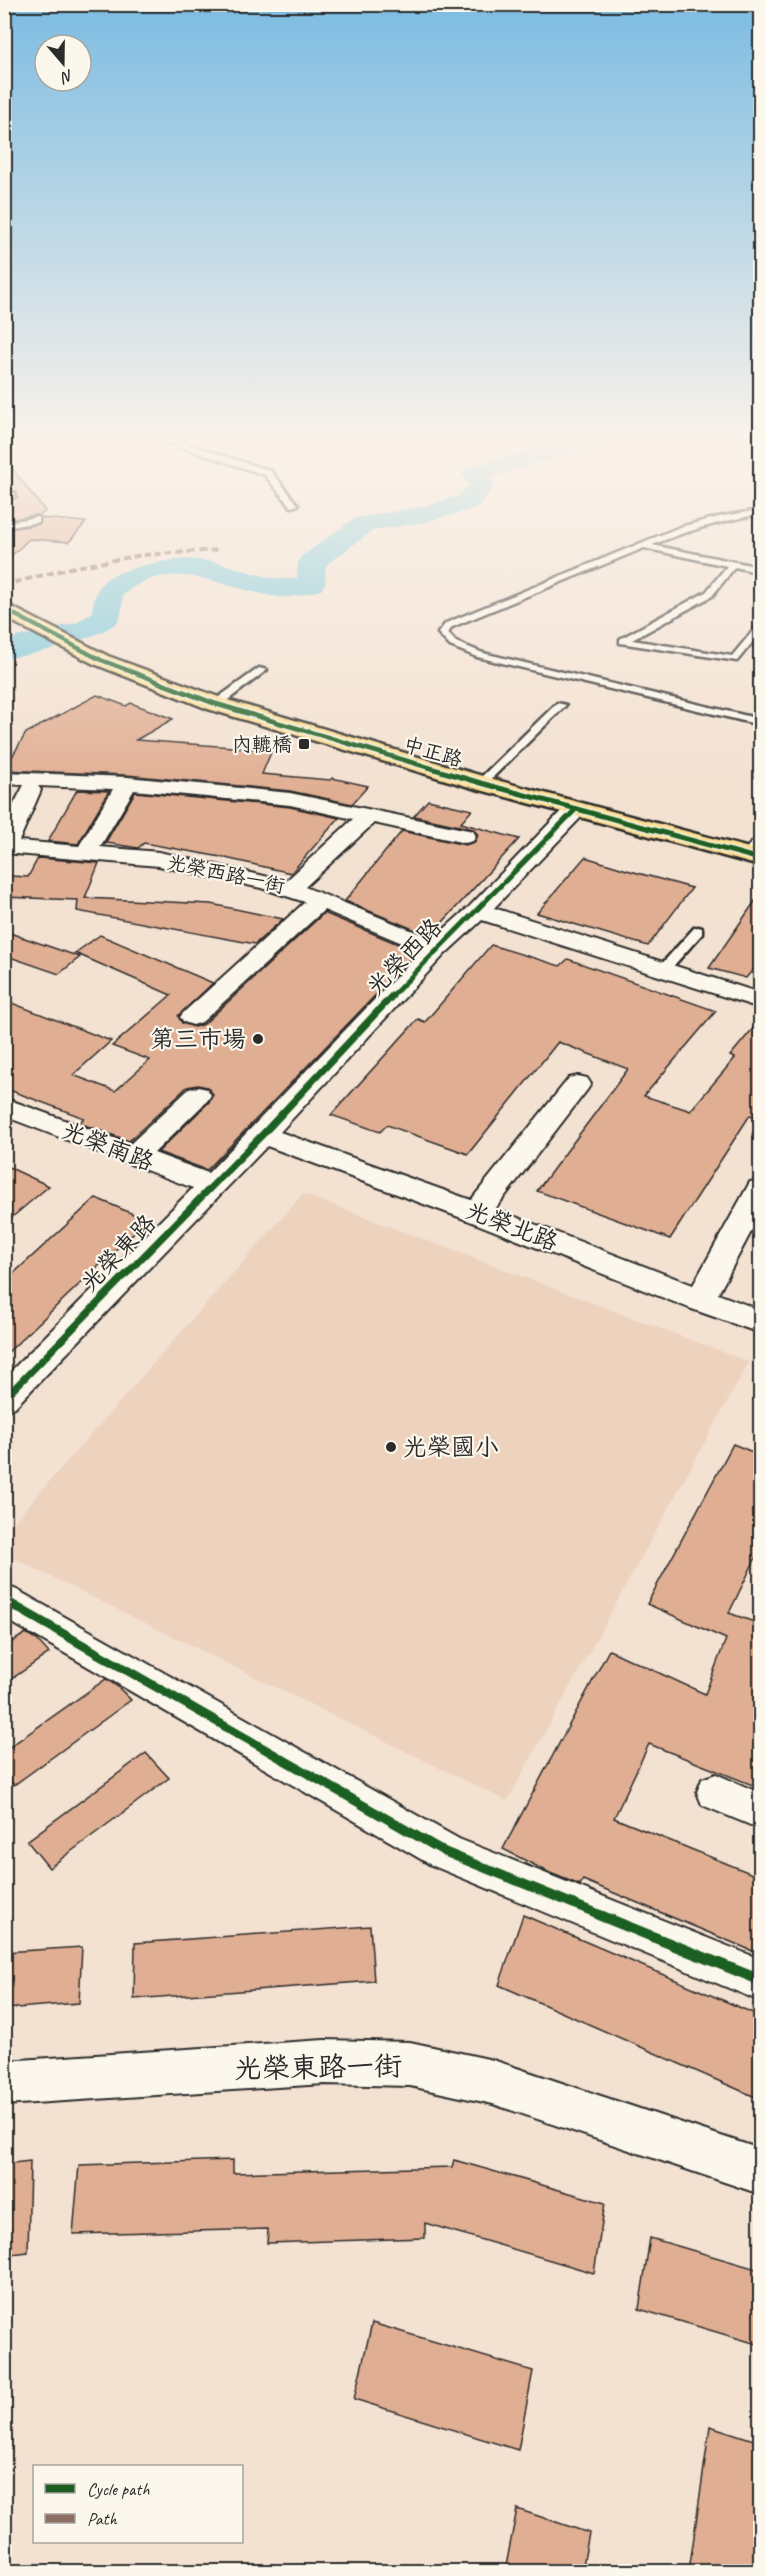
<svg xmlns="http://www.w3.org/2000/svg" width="765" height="2576" font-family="Caveat,'LXGW WenKai TC',sans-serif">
  <rect width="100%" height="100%" fill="#f3e1d1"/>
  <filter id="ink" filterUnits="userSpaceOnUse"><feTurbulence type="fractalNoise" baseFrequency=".0167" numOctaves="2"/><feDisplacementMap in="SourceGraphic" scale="12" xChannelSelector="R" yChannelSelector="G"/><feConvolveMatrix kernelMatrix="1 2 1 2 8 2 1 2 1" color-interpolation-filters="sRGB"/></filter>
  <g filter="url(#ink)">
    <path fill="#edd2be" d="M303,1194L749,1362L507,1801L5,1554V1532Z"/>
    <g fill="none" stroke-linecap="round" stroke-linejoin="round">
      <path fill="#7bc8d9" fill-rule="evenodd" d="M578,435H618L615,440L490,477L495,486L476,508L429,521L372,531L326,565L325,584L321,590C309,593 292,598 280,597C228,591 170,553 123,595C122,603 123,616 117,622C103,637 26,658 4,658V640L76,623L92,613C96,581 104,577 134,568C159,561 181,557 207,561C239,565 265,583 297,578L298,562L302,556L355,518L426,506L458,496L469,485L462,473L466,468Z"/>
    </g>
    <g fill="#e0ae92" stroke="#2b2b2b" stroke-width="1.5">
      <path d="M4,458L45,511L40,516L36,515L4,521V501L17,497V491L4,492Z"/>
      <path d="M41,518L86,522L69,542L29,539L4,563V530L39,524Z"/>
      <path d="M97,695L126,706L131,703L173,719L136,740L272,750L262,774L330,780L332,778L368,786L352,804L290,791L127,775L4,770L26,733Z"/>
      <path d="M77,790L109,791L78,844L48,841Z"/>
      <path d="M135,792L290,807L339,818L291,873L221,857L144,843L138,848L107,843L104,845Z"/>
      <path d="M428,800L472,810L461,823L519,839L430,936L345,901L402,831L465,845L475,842L478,835L473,829L414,816Z"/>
      <path d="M585,857L627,870L692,888L648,946L537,913Z"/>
      <path d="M38,858L99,863L85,898L211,904L283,919L255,944L77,911L78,900L4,897V889L10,876L28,877Z"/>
      <path d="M760,894V961L746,978L709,968Z"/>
      <path d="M324,913L417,952L207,1170L158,1152L209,1102L213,1094L207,1087L198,1085L187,1087L129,1141L79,1123L84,1118L4,1088V1000L111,1041L73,1075L115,1091L150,1060L112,1046L171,995L75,953L100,935L213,983L178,1016L182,1023L194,1027L204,1024Z"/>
      <path d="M4,931L80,957L59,974L4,955Z"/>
      <path d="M491,945L560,966L568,959L716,1011L644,1096L688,1110L690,1111L735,1058L730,1056L760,1020V1119L750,1115L670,1239L537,1191L628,1069L558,1042L468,1154L387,1125L380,1132L331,1115L418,1019L425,1022Z"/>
      <path d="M4,1165L49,1186L4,1224Z"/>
      <path d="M96,1198L147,1220L4,1356V1282Z"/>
      <path d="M733,1444L760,1455V1549L729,1613L760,1624V1788L649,1744L614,1818L760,1877V1954L583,1880L580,1885L550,1873L503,1849L609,1650L705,1694L726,1639L647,1604Z"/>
      <path d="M26,1633L37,1640L49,1653L4,1684V1647Z"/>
      <path d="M106,1679L118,1687L131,1700L14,1785L4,1774V1751Z"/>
      <path d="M146,1753L169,1778L49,1868L27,1841Z"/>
      <path d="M523,1915L760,2016V2099L499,1985Z"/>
      <path d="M370,1926L374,1981L134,1999L135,1943Z"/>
      <path d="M82,1947L79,2003L4,2009V1952Z"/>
      <path d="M233,2160V2173L452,2167L454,2160L605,2203L594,2273L425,2223V2238L267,2243L268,2229L73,2234L79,2165Z"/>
      <path d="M30,2161L28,2252L4,2255V2164Z"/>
      <path d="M650,2238L760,2270V2345L639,2309Z"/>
      <path d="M372,2323L533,2371L518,2450L354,2399Z"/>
      <path d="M710,2426L760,2442V2571H689Z"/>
      <path d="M517,2509L589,2533L582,2571H505Z"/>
    </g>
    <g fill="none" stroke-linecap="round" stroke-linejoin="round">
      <g stroke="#2b2b2b" stroke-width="5">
        <g id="lane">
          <path d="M145,435H158L271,471L298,505L291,507L265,475Z"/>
          <path d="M12,493H15V497L4,499V494Z"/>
          <path d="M760,510V514C722,521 688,530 652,545L760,567V573L735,567L712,596L632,640L732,656L757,626L760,625V633L737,661L620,643V639L706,592L727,566L644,548L452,627L448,633L456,642L483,653L760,719V725L477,657L450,646L438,633L446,623L680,527L723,516Z"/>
          <path d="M36,517L39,518V522L4,528V523Z"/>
          <path d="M259,668L267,670L220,706H212V702Z"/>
          <path d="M557,703L566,705L485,785H477V781Z"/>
          <path d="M698,927L702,928V934L667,973H659V967L694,928Z"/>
        </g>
      </g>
      <g stroke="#2b2b2b" stroke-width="4">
        <g id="street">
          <path d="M4,772L127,777L290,793L473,831L476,836L473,841L465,843L374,823L305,887L433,939L470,906L568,804L576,802L584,804L587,809L584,814L494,908L760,993V1008L482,920L445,954L280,1132L471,1200L569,1078L578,1076L587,1078L591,1084L587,1090L495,1209L693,1285L750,1182L760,1180V1215L718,1294L760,1310V1333L689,1308L467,1220L267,1146L15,1407L4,1411V1378L193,1188L4,1116V1098L130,1144L189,1089L198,1087L207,1089L211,1095L207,1101L154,1153L208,1173L421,951L324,910L202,1022L193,1025L184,1022L180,1017L184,1012L305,902L261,888L159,866L4,853V823L24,785L4,784ZM38,786L113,789L79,846L19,841L41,790ZM134,790L290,805L353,819L286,881L159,852L100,847Z"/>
          <path d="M760,838V860L752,863L744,861L741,856C747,848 750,841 760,838Z"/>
          <path d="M4,1585L17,1590L459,1839L760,1959V2001L431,1865L4,1618Z"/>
          <path d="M716,1774L760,1793V1829L702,1805L697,1792L702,1779Z"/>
          <path d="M324,2040L410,2042L493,2060L760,2149V2194L493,2104L410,2086L324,2084L4,2105V2061Z"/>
        </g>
      </g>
      <g stroke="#2b2b2b" stroke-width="5">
        <path id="primary" d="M4,603L108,656L224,699L489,778L760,851V866L473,788L208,709L94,664L4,617Z"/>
      </g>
      <use href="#lane" fill="#fbf7ec" fill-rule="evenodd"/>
      <use href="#street" fill="#fbf7ec" fill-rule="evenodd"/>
      <use href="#primary" fill="#fdde96" fill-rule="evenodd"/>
      <path stroke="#8d6e63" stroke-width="4" stroke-dasharray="7 4" stroke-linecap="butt" d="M4,585L71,568L142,555L219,550"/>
      <g stroke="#fbf7ec" stroke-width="7">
        <path id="cycleway-far4" d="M4,609L101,660L159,682"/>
      </g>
      <g stroke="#fbf7ec" stroke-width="8">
        <g id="cycleway-far3">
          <path d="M155,681L216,704L481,783L760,859"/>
          <path d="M391,997L576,809"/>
        </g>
      </g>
      <g stroke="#fbf7ec" stroke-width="10">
        <path id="cycleway-far2" d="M4,1399L262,1135L392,996"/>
      </g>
      <g stroke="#fbf7ec" stroke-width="13">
        <path id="cycleway-far1" d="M4,1600L445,1852L603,1916"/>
      </g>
      <g stroke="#fbf7ec" stroke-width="15">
        <path id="cycleway" d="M599,1915L760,1980"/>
      </g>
      <use href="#cycleway-far4" stroke="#1b5e20" stroke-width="4.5"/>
      <use href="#cycleway-far3" stroke="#1b5e20" stroke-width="5"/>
      <use href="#cycleway-far2" stroke="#1b5e20" stroke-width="7"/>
      <use href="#cycleway-far1" stroke="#1b5e20" stroke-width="9"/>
      <use href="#cycleway" stroke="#1b5e20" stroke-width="11"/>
    </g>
  </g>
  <linearGradient id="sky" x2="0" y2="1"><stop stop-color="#7cbce2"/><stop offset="0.55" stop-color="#faf2ea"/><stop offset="1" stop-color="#faf2ea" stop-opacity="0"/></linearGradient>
  <rect width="765" height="796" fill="url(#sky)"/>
  <g fill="#2b2b2b" stroke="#fbf7ec" stroke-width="2">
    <rect x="298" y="738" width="12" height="12" rx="3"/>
    <circle cx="258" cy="1039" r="6"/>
    <circle cx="391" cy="1447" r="6"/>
  </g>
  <g text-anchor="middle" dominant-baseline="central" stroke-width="4.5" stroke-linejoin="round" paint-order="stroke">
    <g font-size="20" fill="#2b2b2b" stroke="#fbf7ec" text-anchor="end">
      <text x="292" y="744">內轆橋</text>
    </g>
    <g font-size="20" fill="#2b2b2b" stroke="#fbf7ec">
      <text transform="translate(433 752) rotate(16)">中正路</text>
      <text transform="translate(226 874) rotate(12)">光榮西路一街</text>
    </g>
    <g font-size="24" fill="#2b2b2b" stroke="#fbf7ec">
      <text transform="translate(404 957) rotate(-46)">光榮西路</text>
      <text transform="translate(108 1146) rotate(21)">光榮南路</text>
      <text transform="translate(512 1226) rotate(21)">光榮北路</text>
      <text transform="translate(118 1253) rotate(-46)">光榮東路</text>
    </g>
    <g font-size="24" fill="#2b2b2b" stroke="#fbf7ec" text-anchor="end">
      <text x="246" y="1039">第三市場</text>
      <text x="403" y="1447" text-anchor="start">光榮國小</text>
    </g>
    <g font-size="28" fill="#2b2b2b" stroke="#fbf7ec">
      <text transform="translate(318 2067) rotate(-1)">光榮東路一街</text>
    </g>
  </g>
  <rect width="765" height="2576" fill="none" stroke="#fbf7ec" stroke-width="24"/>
  <rect x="12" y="12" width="741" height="2552" fill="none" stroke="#2b2b2b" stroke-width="2" filter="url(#ink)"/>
  <rect x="33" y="2465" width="210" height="78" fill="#fbf7ec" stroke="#a8a59f" stroke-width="1.5"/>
  <rect x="45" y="2484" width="30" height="9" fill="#1b5e20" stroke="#a8a59f" stroke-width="1.5"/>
  <text x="87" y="2495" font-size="18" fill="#2b2b2b">Cycle path</text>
  <rect x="45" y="2514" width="30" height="9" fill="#8d6e63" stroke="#a8a59f" stroke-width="1.5"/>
  <text x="87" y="2525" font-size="18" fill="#2b2b2b">Path</text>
  <g transform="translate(63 63) rotate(160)"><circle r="28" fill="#fbf7ec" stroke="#a8a59f" stroke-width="1.5"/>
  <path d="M0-4.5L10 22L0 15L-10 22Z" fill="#2b2b2b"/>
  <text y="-9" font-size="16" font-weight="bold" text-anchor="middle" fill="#2b2b2b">N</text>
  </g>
</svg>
